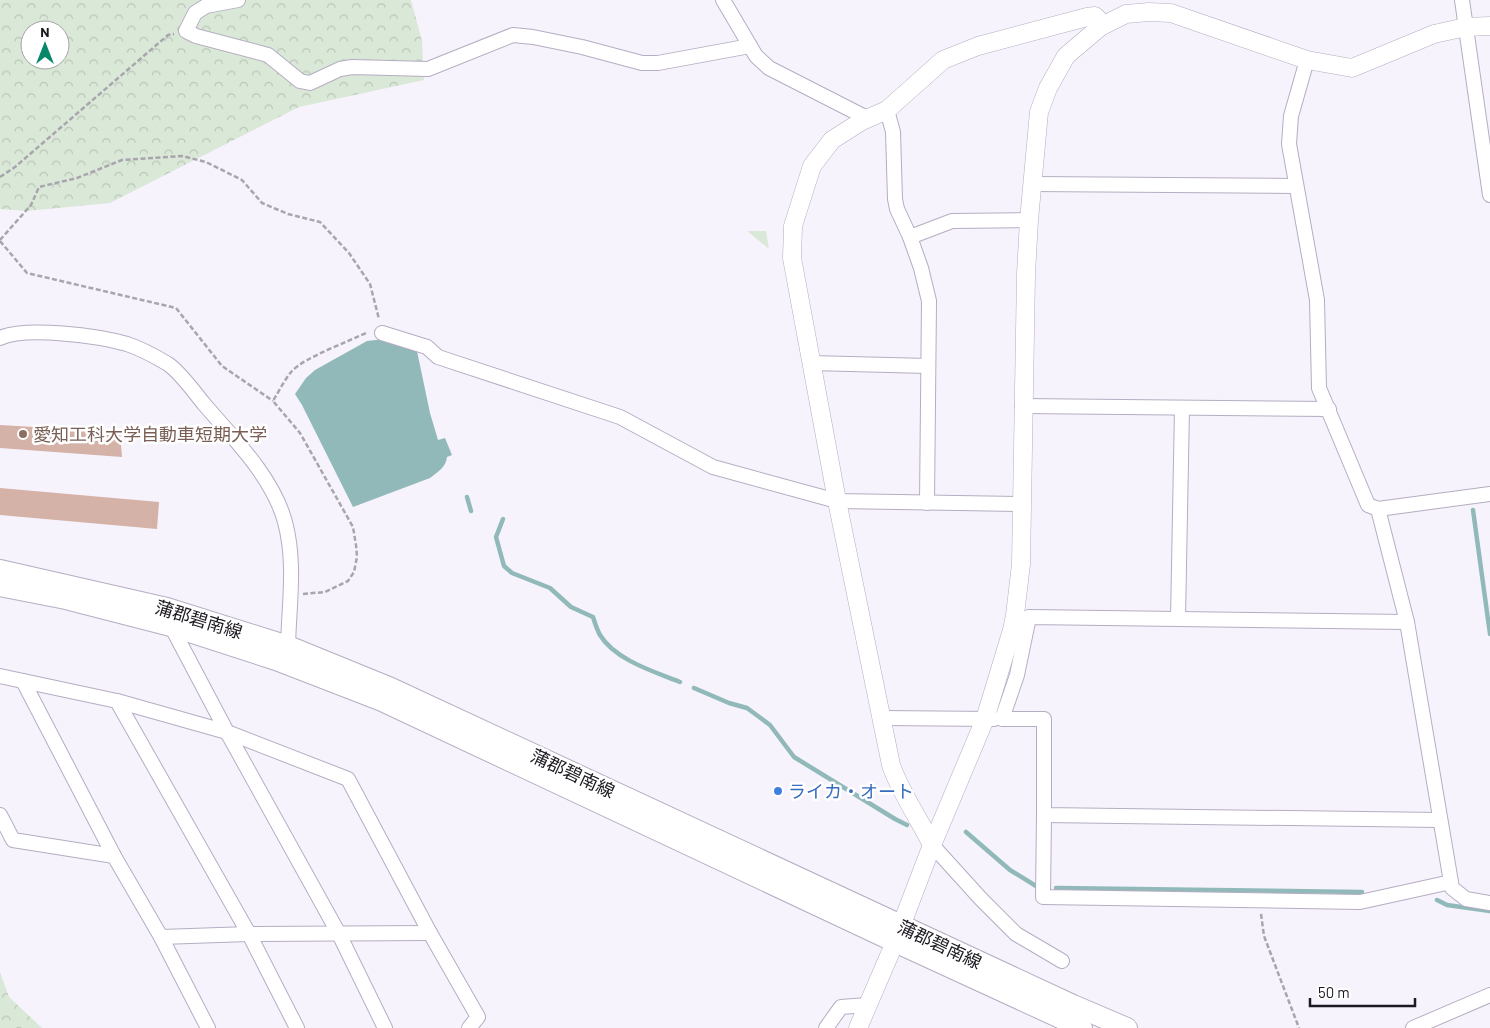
<svg xmlns="http://www.w3.org/2000/svg" width="1490" height="1028" font-family="Barlow,'Noto Sans JP',sans-serif">
  <defs>
    <pattern id="forest-crowns" width="20" height="18" patternUnits="userSpaceOnUse" patternTransform="scale(1.25)"><rect width="20" height="18" fill="#dae8d7"/><path d="M2 6a3 3 0 1 1 6 0M12 15a3 3 0 1 1 6 0" fill="none" stroke="#bbc6b8"/></pattern>
  </defs>
  <rect width="100%" height="100%" fill="#f7f3fc"/>
  <g fill="url(#forest-crowns)" fill-rule="evenodd">
    <path d="M0,0H411L422,41L424,80L299,107L110,203L27,211L0,209ZM30,30H60V60H30Z"/>
    <path d="M0,972L9,997L42,1028H0Z"/>
  </g>
  <path fill="#dae8d7" d="M747,231H766L769,249Z"/>
  <path fill="#91b9ba" d="M385,339L417,351L430,413L438,440L445,438L452,455L447,457C446,467 438,472 430,478L353,507L302,405L295,394L306,378L315,370L367,341Z"/>
  <g fill="none" stroke-linecap="round" stroke-linejoin="round">
    <g stroke="#91b9ba" stroke-width="4.5">
      <path d="M467,497L471,511"/>
      <path d="M1473,510L1490,634"/>
      <path d="M503,519L496,537L504,566L512,573L550,588L571,607L593,617C595,623 597,630 600,635C615,660 655,672 680,682"/>
      <path d="M694,688L729,703L747,708L770,725L794,757L895,819L907,825"/>
      <path d="M966,832L1010,870L1036,886"/>
      <path d="M1056,888L1362,892"/>
      <path d="M1437,900L1447,905L1490,911"/>
    </g>
  </g>
  <g fill="#d4b2a8">
    <path d="M0,425L120,432L122,457L0,448Z"/>
    <path d="M0,488L159,502L157,529L0,515Z"/>
  </g>
  <g fill="none" stroke-linecap="round" stroke-linejoin="round">
    <g stroke="#b5adc2" stroke-width="16">
      <g id="minor">
        <path d="M238,0L206,6L195,13L186,31L196,36L268,55L300,81L310,83L340,69L352,67L428,69L513,35L533,37L582,47L642,63H658L750,46"/>
        <path d="M723,0L756,56L769,68L867,118"/>
        <path d="M1462,0L1490,195"/>
        <path d="M1307,60L1291,116L1289,144L1317,300L1319,388L1368,505L1378,509L1490,494"/>
        <path d="M887,110L893,132L895,199L897,209L910,237L921,268L929,301L927,503"/>
        <path d="M1032,184L1296,186"/>
        <path d="M910,237L952,221L1029,220"/>
        <path d="M382,333L427,347L438,357L620,417L713,467L837,501L1021,504"/>
        <path d="M0,338C26,326 99,336 127,344C139,348 158,358 168,364C180,372 195,393 204,404C233,438 273,477 285,522C296,563 289,604 288,646"/>
        <path d="M811,363L928,366"/>
        <path d="M1022,406L1329,409"/>
        <path d="M1378,509L1407,622L1452,888L1466,899L1490,903"/>
        <path d="M1178,619L1182,408"/>
        <path d="M1407,622L1029,617L1017,675L1002,719H1044V815L1440,820"/>
        <path d="M171,626L227,732L339,934L385,1028"/>
        <path d="M0,676L117,701L227,732L348,779L430,933L478,1017L469,1028"/>
        <path d="M23,681L114,856L161,937L208,1028"/>
        <path d="M117,701L249,934L297,1028"/>
        <path d="M881,718L994,719"/>
        <path d="M0,815L13,840L114,856"/>
        <path d="M1044,815L1043,897L1360,902L1451,882"/>
        <path d="M932,845L981,899L1016,934L1062,961"/>
        <path d="M161,937L249,934L430,933"/>
        <path d="M826,1028L841,1007L867,1005"/>
        <path d="M1413,1028L1490,995"/>
      </g>
    </g>
    <g stroke="#b5adc2" stroke-width="19">
      <g id="tertiary">
        <path d="M932,845L985,719L1012,630L1015,615L1021,564L1026,274L1029,220L1039,112L1048,88L1066,56L1100,27L1126,14L1149,12L1171,13L1307,60L1352,68L1434,34L1466,27L1490,26"/>
        <path d="M858,1028L895,942L932,845C919,818 901,794 891,765L837,501L792,258L793,226L812,166L832,140L862,121L887,110L943,60L978,46L1087,17L1095,16L1098,19L1100,27"/>
      </g>
    </g>
    <g stroke="#b5adc2" stroke-width="22">
      <g id="secondary">
        <path d="M0,570L167,608L288,646L391,688L1073,1005L1127,1028"/>
        <path d="M0,586L66,599L171,626L276,660L382,701L895,942L1082,1028"/>
      </g>
    </g>
    <g stroke="#a9a5ae" stroke-width="2.5" stroke-dasharray="5 2.5" stroke-linecap="butt">
      <path d="M0,177L15,167L168,35L174,34"/>
      <path d="M0,240L31,205L39,187L77,178L122,160L182,156L206,162L242,180L262,203L288,214L320,222L349,253L370,284L379,319"/>
      <path d="M0,241L27,273L176,308L222,366L273,401"/>
      <path d="M303,594L325,592L348,581L354,572L357,557L356,545L353,527L300,433L273,401C279,391 285,379 292,371C305,357 350,341 368,332"/>
      <path d="M1261,914L1264,936L1299,1028"/>
    </g>
    <use href="#minor" stroke="#fff" stroke-width="14"/>
    <use href="#tertiary" stroke="#fff" stroke-width="18"/>
    <use href="#secondary" stroke="#fff" stroke-width="20"/>
  </g>
  <circle fill="#8d6e63" stroke="#fff" stroke-width="2" cx="23" cy="434" r="5"/>
  <circle fill="#3f7fe0" stroke="#fff" stroke-width="2" cx="778" cy="791" r="5"/>
  <g text-anchor="middle" dominant-baseline="central" stroke-width="5" stroke-linejoin="round" paint-order="stroke">
    <g font-size="18" fill="#785e54" stroke="#fff" text-anchor="start">
      <text x="33" y="434">愛知工科大学自動車短期大学</text>
    </g>
    <g font-size="18" fill="#1d1921" stroke="#fff">
      <text transform="translate(199 619) rotate(17)">蒲郡碧南線</text>
      <text transform="translate(573 773) rotate(25)">蒲郡碧南線</text>
      <text transform="translate(940 944) rotate(25)">蒲郡碧南線</text>
    </g>
    <g font-size="18" fill="#366cbe" stroke="#fff" text-anchor="start">
      <text x="788" y="791">ライカ・オート</text>
    </g>
  </g>
  <g transform="translate(45 45)"><circle r="24" fill="#ffffff" stroke="#a5a3a6"/>
  <path d="M0-4L9 19L0 12L-9 19Z" fill="#088769"/>
  <text y="-8" font-size="14" font-weight="bold" text-anchor="middle" fill="#1d1921">N</text>
  </g>
  <path d="M1310 998v8h105v-8" fill="none" stroke="#1d1921" stroke-width="2.5"/>
  <text x="1318" y="998" font-size="15" fill="#1d1921" stroke="#ffffff" stroke-width="4" paint-order="stroke">50 m</text>
</svg>
